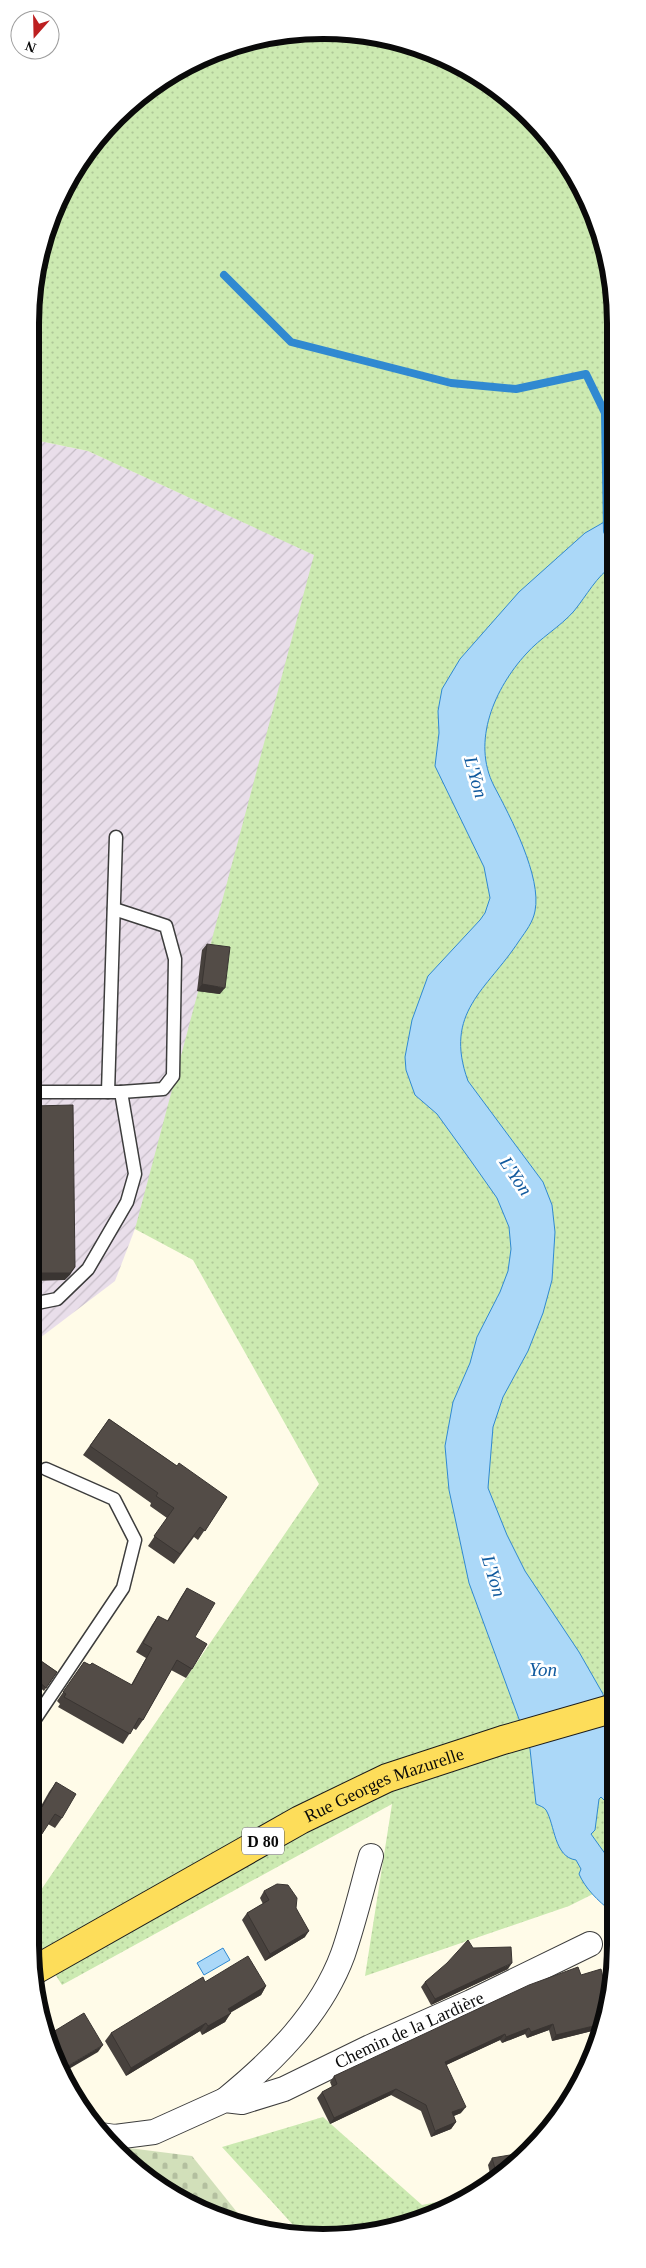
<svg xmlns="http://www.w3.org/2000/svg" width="646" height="2268" font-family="'Times New Roman',serif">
  <defs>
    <pattern id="industrial-furrows" width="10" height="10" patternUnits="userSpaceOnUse" patternTransform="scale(1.25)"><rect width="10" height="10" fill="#e9deea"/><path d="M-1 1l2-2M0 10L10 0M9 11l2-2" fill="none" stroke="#c6bdc7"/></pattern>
    <pattern id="grass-dots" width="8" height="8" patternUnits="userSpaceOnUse" patternTransform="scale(1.25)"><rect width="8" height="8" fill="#cceab1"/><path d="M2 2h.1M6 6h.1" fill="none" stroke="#aec797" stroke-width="1.8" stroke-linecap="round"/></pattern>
    <pattern id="cemetery-stones" width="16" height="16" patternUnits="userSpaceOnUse" patternTransform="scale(1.25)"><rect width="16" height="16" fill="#d2e0ba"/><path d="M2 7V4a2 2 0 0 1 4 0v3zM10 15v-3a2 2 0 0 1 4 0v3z" fill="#b3bf9f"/></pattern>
  </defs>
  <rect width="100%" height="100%" fill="#fffbe8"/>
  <path fill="url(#industrial-furrows)" d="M35,440L88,451L315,555L169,1140L115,1281L32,1344Z"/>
  <g fill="url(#grass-dots)">
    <path d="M266,36H380L469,69L530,116L586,194L614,285L611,1885L569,1906L365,1976L392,1804L62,1985L30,1935V1906L319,1484L193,1260L135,1229L314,555L88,451L35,440L36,266L79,160L160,80Z"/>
    <path d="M323,2117L422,2205L462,2197L399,2228L304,2237L222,2147Z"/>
  </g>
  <path fill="url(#cemetery-stones)" d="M113,2146L192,2156L244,2221L193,2208Z"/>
  <g fill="#abd8f8" stroke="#3089d1">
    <path d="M613,517V565C596,577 587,595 574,611C560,627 540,638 526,654C495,688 471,741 494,786C510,816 542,877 535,911C533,922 526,931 519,941C487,990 443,1012 468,1081L543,1182L552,1205L555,1232L552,1280L543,1313L528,1351L503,1397L493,1427L488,1488L507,1535L525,1571L579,1652L603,1694L607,1724L611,1732V1807L601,1797L599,1799L595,1830L591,1834L611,1862V1911C598,1901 585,1888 579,1874L581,1869L576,1860C554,1857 555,1825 546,1810C544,1807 540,1806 536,1804L530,1749L469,1583L449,1490L445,1446L453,1402L470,1363L477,1337L500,1292L508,1271L511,1249L509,1227L497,1198L471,1161L437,1114L415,1095L406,1070L405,1057L412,1020L428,976L480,920L485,913L490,898L484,867L435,766L439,733L438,711L442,689L460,659L519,592L585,533Z"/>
    <path d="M223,1948L230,1960L204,1975L197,1963Z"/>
  </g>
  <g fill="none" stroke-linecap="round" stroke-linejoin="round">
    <path stroke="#3089d1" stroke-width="8" d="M224,275L291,342L451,383L516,389L586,374L605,413L607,531"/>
    <g stroke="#3d3d3d" stroke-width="15">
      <g id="lane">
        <path d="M114,909L166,926L175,959L173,1076L163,1089L121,1092"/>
        <path d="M108,1092L116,837"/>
        <path d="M32,1304L57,1299L88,1269L127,1202L135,1174L121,1092H33"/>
        <path d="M31,1725L123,1588L135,1540L114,1499L46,1469"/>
      </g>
    </g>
    <g stroke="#3d3d3d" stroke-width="26">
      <g id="street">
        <path d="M225,2100C273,2061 321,2014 343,1954C354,1922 362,1888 371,1856"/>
        <path id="s1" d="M101,2135L115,2137L154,2132L225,2100L242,2102L284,2089L370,2047L471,2002L590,1944"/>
      </g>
    </g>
    <g stroke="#1b1b1b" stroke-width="30">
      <g id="primary">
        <path id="s2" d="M35,1970L300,1820L387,1778L503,1740L611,1709"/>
      </g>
    </g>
    <use href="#lane" stroke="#fff" stroke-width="12"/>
    <use href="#street" stroke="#fff" stroke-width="24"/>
    <use href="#primary" stroke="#fddd5a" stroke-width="28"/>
  </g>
  <g fill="#47413d">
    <path d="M207,944L220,994L197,991L202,950Z"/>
    <path d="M109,1419L177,1466L227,1497L198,1540L194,1537L174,1564L148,1546L167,1518L150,1506L151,1503L83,1455Z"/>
    <path d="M187,1588L195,1637L192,1669L186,1678L171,1670L143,1720L136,1730L133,1728L123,1744L58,1707L60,1704L57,1701L84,1662L131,1685L146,1658L136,1652L152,1625L158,1616L167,1621L181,1597Z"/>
    <path d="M31,1654L57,1672L44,1691L31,1680Z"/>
    <path d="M56,1782L62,1818L55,1828L48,1824L41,1806L49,1792Z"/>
    <path d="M264,1891L296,1908L305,1937L265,1961L242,1920L247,1913L263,1904L260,1898Z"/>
    <path d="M473,1948L508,1969L431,2005L421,1987L425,1982Z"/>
    <path d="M581,1975L609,2004L600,2029L552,2041L549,2030L527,2038L525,2034L502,2043L500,2040L446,2065L461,2113L454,2116L456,2122L451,2129L431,2137L421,2111L391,2095L330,2124L317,2098L322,2092L332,2087L330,2082L334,2076Z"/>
    <path d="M205,1982L266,1986L261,1995L230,2013L225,2022L202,2035L200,2031L126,2076L105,2041L111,2033Z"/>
    <path d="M492,2158L501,2178L492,2182L488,2165Z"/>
  </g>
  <g fill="#3a3532">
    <path d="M202,984L225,988L220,994L197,991Z"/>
    <path d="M75,1267L70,1275L65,1280L32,1281V1273Z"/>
    <path d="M309,1931L305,1937L265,1961L270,1954Z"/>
    <path d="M512,1963L508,1969L431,2005L435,1999Z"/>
    <path d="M266,1986L261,1995L222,2017L228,2009Z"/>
    <path d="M231,2013L225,2022L202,2035L208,2026Z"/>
    <path d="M206,2023L200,2031L126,2076L131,2068Z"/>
    <path d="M553,2024L549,2030L527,2038L531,2032Z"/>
    <path d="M602,2024L600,2029L552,2041L556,2035Z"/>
    <path d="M529,2028L525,2034L502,2043L506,2037Z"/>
    <path d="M505,2034L500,2040L440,2068L445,2062Z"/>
    <path d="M103,2045L98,2052L62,2073L61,2070Z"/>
    <path d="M396,2089L391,2095L330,2124L334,2118Z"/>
    <path d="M466,2107L461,2113L448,2118L452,2112Z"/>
    <path d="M456,2122L451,2129L431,2137L435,2131Z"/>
  </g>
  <g fill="#534c47" stroke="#3a3532">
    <path d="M207,944L230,947L225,988L202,984Z"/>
    <path d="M73,1105L75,1267L70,1273H32L33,1106Z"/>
    <path d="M109,1419L177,1466L179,1463L227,1497L205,1531L200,1527L180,1554L154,1536L174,1508L156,1496L158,1493L90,1446Z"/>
    <path d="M187,1588L215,1603L195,1637L207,1644L192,1669L177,1660L143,1720L139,1718L130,1734L64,1697L66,1694L63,1692L84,1662L90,1665L92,1663L132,1685L152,1648L143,1643L158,1616L168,1621Z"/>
    <path d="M31,1654L57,1672L46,1688L31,1675Z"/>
    <path d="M56,1782L76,1794L62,1818L55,1814L30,1852V1800L42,1807Z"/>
    <path d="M277,1884L288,1885L297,1898L296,1908L309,1931L270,1954L247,1913L269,1900L264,1891Z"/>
    <path d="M468,1940L473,1948L511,1947L512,1963L435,1999L425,1982L447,1963Z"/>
    <path d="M248,1956L266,1986L228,2009L231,2013L208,2026L206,2023L131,2068L111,2033L203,1977L205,1982Z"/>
    <path d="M578,1967L581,1975L601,1969L609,2004L602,2024L556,2035L553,2024L531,2032L529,2028L506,2037L505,2034L445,2062L466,2107L452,2112L456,2122L435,2131L426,2105L396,2089L334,2118L322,2092L337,2084L334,2076L529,1985Z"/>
    <path d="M84,2013L103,2045L61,2070L52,2057L48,2035Z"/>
    <path d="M522,2153V2154L501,2178L498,2179L492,2158Z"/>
  </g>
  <g text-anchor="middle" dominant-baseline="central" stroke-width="5" stroke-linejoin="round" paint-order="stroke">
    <rect fill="#fff" stroke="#545454" stroke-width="1" x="242" y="1827.5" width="42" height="27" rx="4"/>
    <g font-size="16" font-weight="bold" fill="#0a0a0a">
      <text x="263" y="1841">D 80</text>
    </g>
    <g font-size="18" fill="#0a0a0a" stroke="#fff">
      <text stroke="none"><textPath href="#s2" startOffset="396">Rue Georges Mazurelle</textPath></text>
      <text stroke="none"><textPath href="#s1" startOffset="331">Chemin de la Lardière</textPath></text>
    </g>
    <g font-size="19" font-style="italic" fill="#115a9e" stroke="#fff">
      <text transform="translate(476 777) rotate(74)">L'Yon</text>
      <text transform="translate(516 1176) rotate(56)">L'Yon</text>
      <text transform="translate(494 1576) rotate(73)">L'Yon</text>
      <text x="543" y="1669">Yon</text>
    </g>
  </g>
  <path d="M0 0H646V2268H0ZM323 39H323A284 284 0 0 1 607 323V1945A284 284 0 0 1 323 2229H323A284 284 0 0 1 39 1945V323A284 284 0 0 1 323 39Z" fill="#fff" fill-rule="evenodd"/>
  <path fill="none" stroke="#0a0a0a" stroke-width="6" d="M323 39H323A284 284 0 0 1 607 323V1945A284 284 0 0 1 323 2229H323A284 284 0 0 1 39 1945V323A284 284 0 0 1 323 39Z"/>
  <g transform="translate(35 35) rotate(200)"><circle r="24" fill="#ffffff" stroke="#9d9d9d"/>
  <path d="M0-4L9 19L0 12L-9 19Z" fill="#bd1f20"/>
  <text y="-8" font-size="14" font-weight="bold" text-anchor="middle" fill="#0a0a0a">N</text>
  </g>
</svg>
